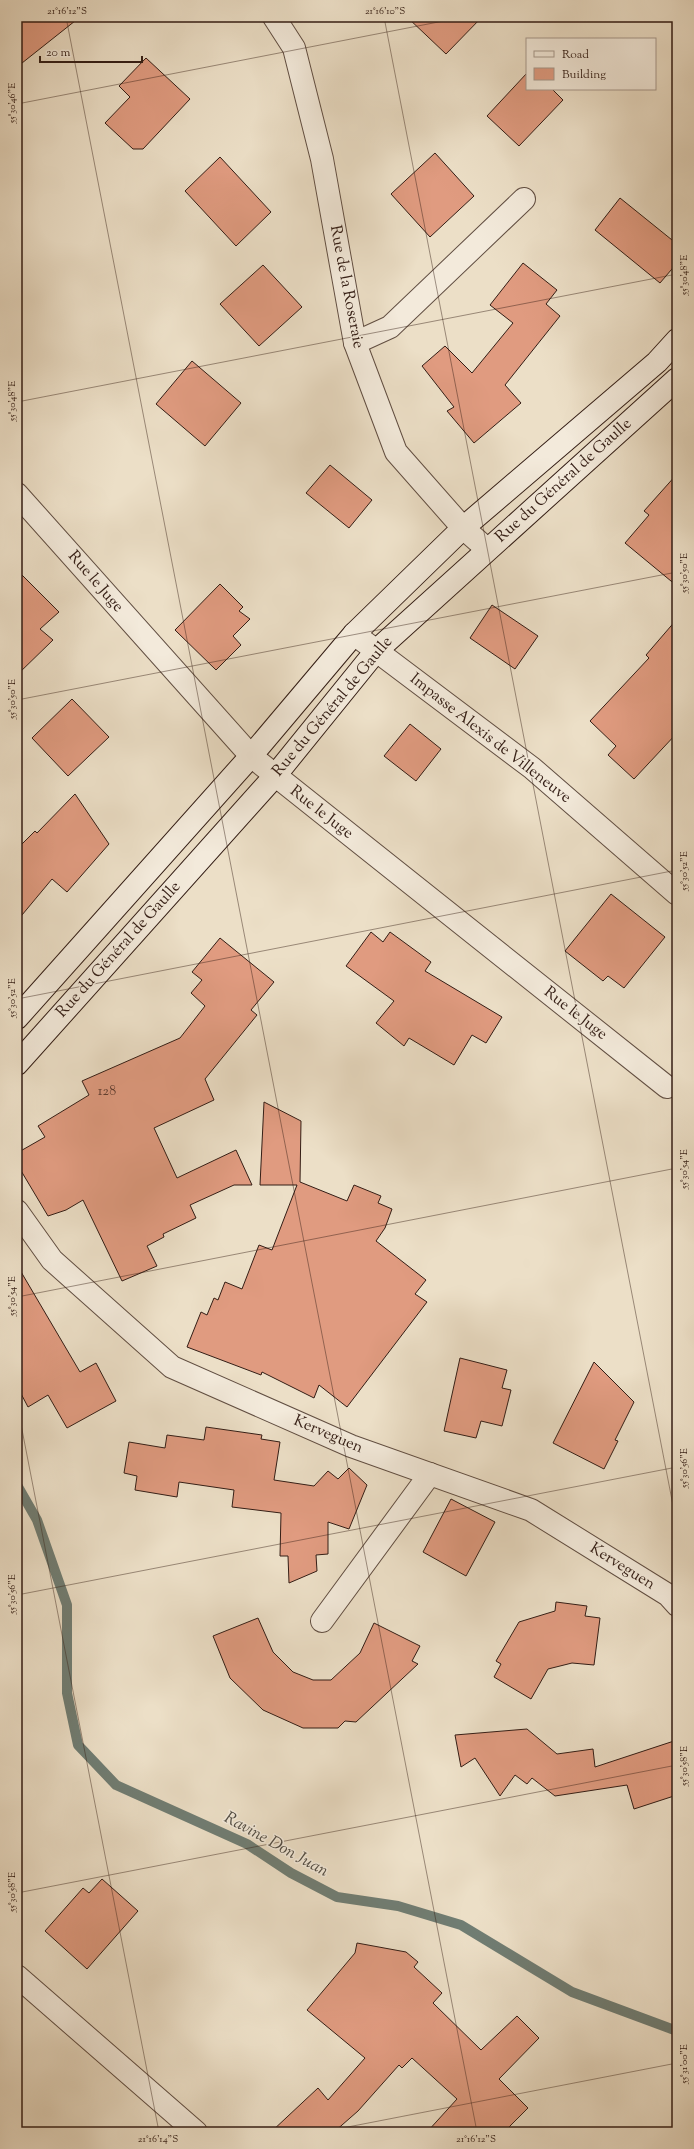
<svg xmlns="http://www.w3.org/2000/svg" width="694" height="2149" font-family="'Sorts Mill Goudy',serif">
  <rect width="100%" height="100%" fill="#ecdfc7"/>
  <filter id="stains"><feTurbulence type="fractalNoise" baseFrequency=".005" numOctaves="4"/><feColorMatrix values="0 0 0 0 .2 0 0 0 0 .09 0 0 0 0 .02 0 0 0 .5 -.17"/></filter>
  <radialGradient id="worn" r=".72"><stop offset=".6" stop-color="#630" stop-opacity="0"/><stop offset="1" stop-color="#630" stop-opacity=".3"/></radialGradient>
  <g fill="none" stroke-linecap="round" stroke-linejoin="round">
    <path stroke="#707d73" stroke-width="10" d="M17,1485L37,1520L67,1605V1693L78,1745L116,1785L247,1844L291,1873L337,1897L398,1906L461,1925L572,1992L677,2031"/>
  </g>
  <g fill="#e09b80" stroke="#331d15">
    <path d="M17,17H80L17,67Z"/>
    <path d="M407,17H482L446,54Z"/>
    <path d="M146,58L190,99L143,149H133L105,123L130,97L119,86Z"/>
    <path d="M527,73V89H552L563,100L519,146L487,116Z"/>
    <path d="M435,153L474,196L430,237L391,194Z"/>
    <path d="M220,157L271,212L236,246L185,191Z"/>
    <path d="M620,198L677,244V263L660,283L595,230Z"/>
    <path d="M523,263L557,290L546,304L560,316L505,385L521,403L474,443L447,411L454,407L422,366L445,346L472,373L513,323L490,305Z"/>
    <path d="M263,265L302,307L259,346L220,304Z"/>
    <path d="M192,361L241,403L205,446L156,404Z"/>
    <path d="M330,465L372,500L349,528L306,493Z"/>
    <path d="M677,474V586L625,543L649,515L644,511Z"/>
    <path d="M17,570L59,612L40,629L53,640L17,675Z"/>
    <path d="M220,584L243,607L239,611L250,619L233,636L241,645L216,670L175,630Z"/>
    <path d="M492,605L538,636L515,669L470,638Z"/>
    <path d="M677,619V733L634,779L608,755L616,746L590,721L649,658L646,655Z"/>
    <path d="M72,699L109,737L68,776L32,738Z"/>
    <path d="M410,724L441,749L416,781L384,756Z"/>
    <path d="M75,794L109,844L67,892L52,879L17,921V849L35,831L37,833Z"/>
    <path d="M611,894L665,937L624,988L608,976L603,981L565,951Z"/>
    <path d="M371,932L383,942L390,932L431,962L425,971L502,1017L486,1043L472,1035L454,1065L409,1038L404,1046L376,1023L394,1001L346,966Z"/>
    <path d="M220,938L274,982L251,1010L257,1015L205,1079L214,1100L154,1128L177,1178L236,1150L252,1185H234L190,1205L196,1218L163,1234L164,1237L147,1246L157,1266L122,1281L83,1200L66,1210L48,1216L17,1164V1153L45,1137L38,1126L89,1095L82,1081L180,1038L205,1006L191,993L202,980L192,972Z"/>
    <path d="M264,1102L301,1121L300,1182L347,1201L354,1185L381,1196L378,1203L392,1209L385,1228L376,1241L426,1280L415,1294L427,1302L347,1407L319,1385L314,1398L262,1372L261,1375L187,1347L201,1312L207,1315L214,1298L218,1300L225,1282L242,1289L259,1245L272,1250L297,1185H260Z"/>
    <path d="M17,1265L80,1372L96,1363L116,1401L67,1428L48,1395L28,1407L17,1386Z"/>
    <path d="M460,1358L507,1370L502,1388L511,1390L502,1426L481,1421L476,1438L444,1431Z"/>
    <path d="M594,1362L634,1402L615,1440L618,1441L604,1469L553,1443Z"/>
    <path d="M206,1427L262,1435L261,1439L280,1442L274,1480L314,1486L328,1471L338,1479L349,1468L367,1485L349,1529L328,1522V1554L316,1555L317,1571L289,1583L288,1556H280L281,1513L232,1507L234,1490L179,1482L177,1497L135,1490L137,1476L124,1473L129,1442L165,1448L167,1435L204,1440Z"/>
    <path d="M451,1499L495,1522L466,1576L423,1552Z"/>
    <path d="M556,1602L587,1606L585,1616L600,1618L594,1665L572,1663L548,1669L531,1699L494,1677L501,1664L496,1661L519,1622L555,1611Z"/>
    <path d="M258,1618L273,1652L293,1672L313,1680H331L360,1653L374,1623L420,1646L412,1661L418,1664L356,1722L345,1721L338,1728H303L263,1710L230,1678L213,1636Z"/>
    <path d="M527,1729L557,1754L593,1749L595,1767L677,1740V1795L634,1809L627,1785L555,1796L532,1778L527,1784L515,1775L500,1796L475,1758L461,1767L455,1735Z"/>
    <path d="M102,1879L138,1911L87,1969L45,1931L83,1888L89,1893Z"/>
    <path d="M357,1943L406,1952L418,1962L414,1967L442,1993L433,2003L481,2050L517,2016L539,2038L499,2079L528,2108L504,2132H427L457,2099L412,2058L402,2068L399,2065L358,2111L334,2132H271L318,2088L328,2100L365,2058L307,2010L355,1953Z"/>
  </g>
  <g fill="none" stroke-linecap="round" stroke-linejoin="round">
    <g stroke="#614e42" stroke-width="24">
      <g id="minor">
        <path d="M274,17L294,48L322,159L355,343L396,452L463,528L487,549"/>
        <path d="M355,343L390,327L524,199"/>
        <path d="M17,494L251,756L667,1087"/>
        <path d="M354,634L532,768L677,894"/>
        <path d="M17,1211L52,1260L172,1367L351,1446L531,1510L668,1595L677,1605"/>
        <path d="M322,1621L430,1474"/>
        <path d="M17,1976L196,2132"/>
      </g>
    </g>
    <g stroke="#331d15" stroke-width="24">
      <g id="secondary">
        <path d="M17,1018L251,756L354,634L463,528L657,362L677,340"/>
        <path d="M17,1064L274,777L376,651L677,379"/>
      </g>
    </g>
    <use href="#minor" stroke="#f3eadb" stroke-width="22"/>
    <use href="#secondary" stroke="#f3eadb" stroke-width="22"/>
  </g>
  <path fill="none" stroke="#331d15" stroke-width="1" stroke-opacity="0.45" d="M66,17L477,2132M384,17L677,1526M17,104L464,17M17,402L677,274M17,700L677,572M17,999L677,870M17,1297L677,1168M17,1404L159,2132M17,1595L677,1467M17,1893L677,1765M322,2132L677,2063"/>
  <g text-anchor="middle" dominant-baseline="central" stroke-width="3" stroke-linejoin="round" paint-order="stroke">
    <g font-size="14" fill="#5e3c30">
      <text x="107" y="1092">128</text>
    </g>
    <g font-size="16" fill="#331d15" stroke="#f3eadb">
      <text transform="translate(346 287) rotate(79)">Rue de la Roseraie</text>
      <text transform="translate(564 481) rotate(-42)">Rue du Général de Gaulle</text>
      <text transform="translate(95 582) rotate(49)">Rue le Juge</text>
      <text transform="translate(333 707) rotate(-50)">Rue du Général de Gaulle</text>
      <text transform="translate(490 739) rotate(38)">Impasse Alexis de Villeneuve</text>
      <text transform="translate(321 813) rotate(38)">Rue le Juge</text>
      <text transform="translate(119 950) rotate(-48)">Rue du Général de Gaulle</text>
      <text transform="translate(575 1014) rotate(38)">Rue le Juge</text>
      <text transform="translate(328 1435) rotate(23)">Kerveguen</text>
      <text transform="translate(622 1567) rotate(32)">Kerveguen</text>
    </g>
    <g font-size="17" font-style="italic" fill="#524d44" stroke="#f3eadb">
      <text transform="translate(276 1845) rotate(29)">Ravine Don Juan</text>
    </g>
  </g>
  <rect width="694" height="2149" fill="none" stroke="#ecdfc7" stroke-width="44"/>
  <rect x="526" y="38" width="130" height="52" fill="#f3eadb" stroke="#a6988c"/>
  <rect x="534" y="51" width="20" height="6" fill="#f3eadb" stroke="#a6988c"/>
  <text x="562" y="58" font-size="12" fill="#331d15">Road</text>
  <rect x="534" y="68" width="20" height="12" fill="#e09b80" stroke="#a6988c"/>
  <text x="562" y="78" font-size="12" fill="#331d15">Building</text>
  <path d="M40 56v6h102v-6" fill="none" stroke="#331d15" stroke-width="2"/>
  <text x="46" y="56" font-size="12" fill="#331d15" stroke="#f3eadb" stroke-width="3" paint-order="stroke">20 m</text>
  <rect x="22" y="22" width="650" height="2105" fill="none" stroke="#331d15" stroke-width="1.5"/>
  <g font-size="10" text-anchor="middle" fill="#331d15">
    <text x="67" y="14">21°16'12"S</text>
    <text x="385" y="14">21°16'10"S</text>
    <text transform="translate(11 103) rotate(-90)" y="4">55°30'46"E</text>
    <text transform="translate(683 275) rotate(-90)" y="4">55°30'48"E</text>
    <text transform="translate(11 401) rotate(-90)" y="4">55°30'48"E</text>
    <text transform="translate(683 573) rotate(-90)" y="4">55°30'50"E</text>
    <text transform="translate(11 699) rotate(-90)" y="4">55°30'50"E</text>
    <text transform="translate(683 871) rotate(-90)" y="4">55°30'52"E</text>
    <text transform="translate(11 998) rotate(-90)" y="4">55°30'52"E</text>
    <text transform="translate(683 1169) rotate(-90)" y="4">55°30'54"E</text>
    <text transform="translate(11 1296) rotate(-90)" y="4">55°30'54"E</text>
    <text transform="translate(683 1468) rotate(-90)" y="4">55°30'56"E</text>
    <text transform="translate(11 1594) rotate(-90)" y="4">55°30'56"E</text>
    <text transform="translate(683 1766) rotate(-90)" y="4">55°30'58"E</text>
    <text transform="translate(11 1892) rotate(-90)" y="4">55°30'58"E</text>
    <text transform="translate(683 2064) rotate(-90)" y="4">55°31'00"E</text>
    <text x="158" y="2142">21°16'14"S</text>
    <text x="476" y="2142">21°16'12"S</text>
  </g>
  <rect width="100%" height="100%" filter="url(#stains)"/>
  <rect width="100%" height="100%" fill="url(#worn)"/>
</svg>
